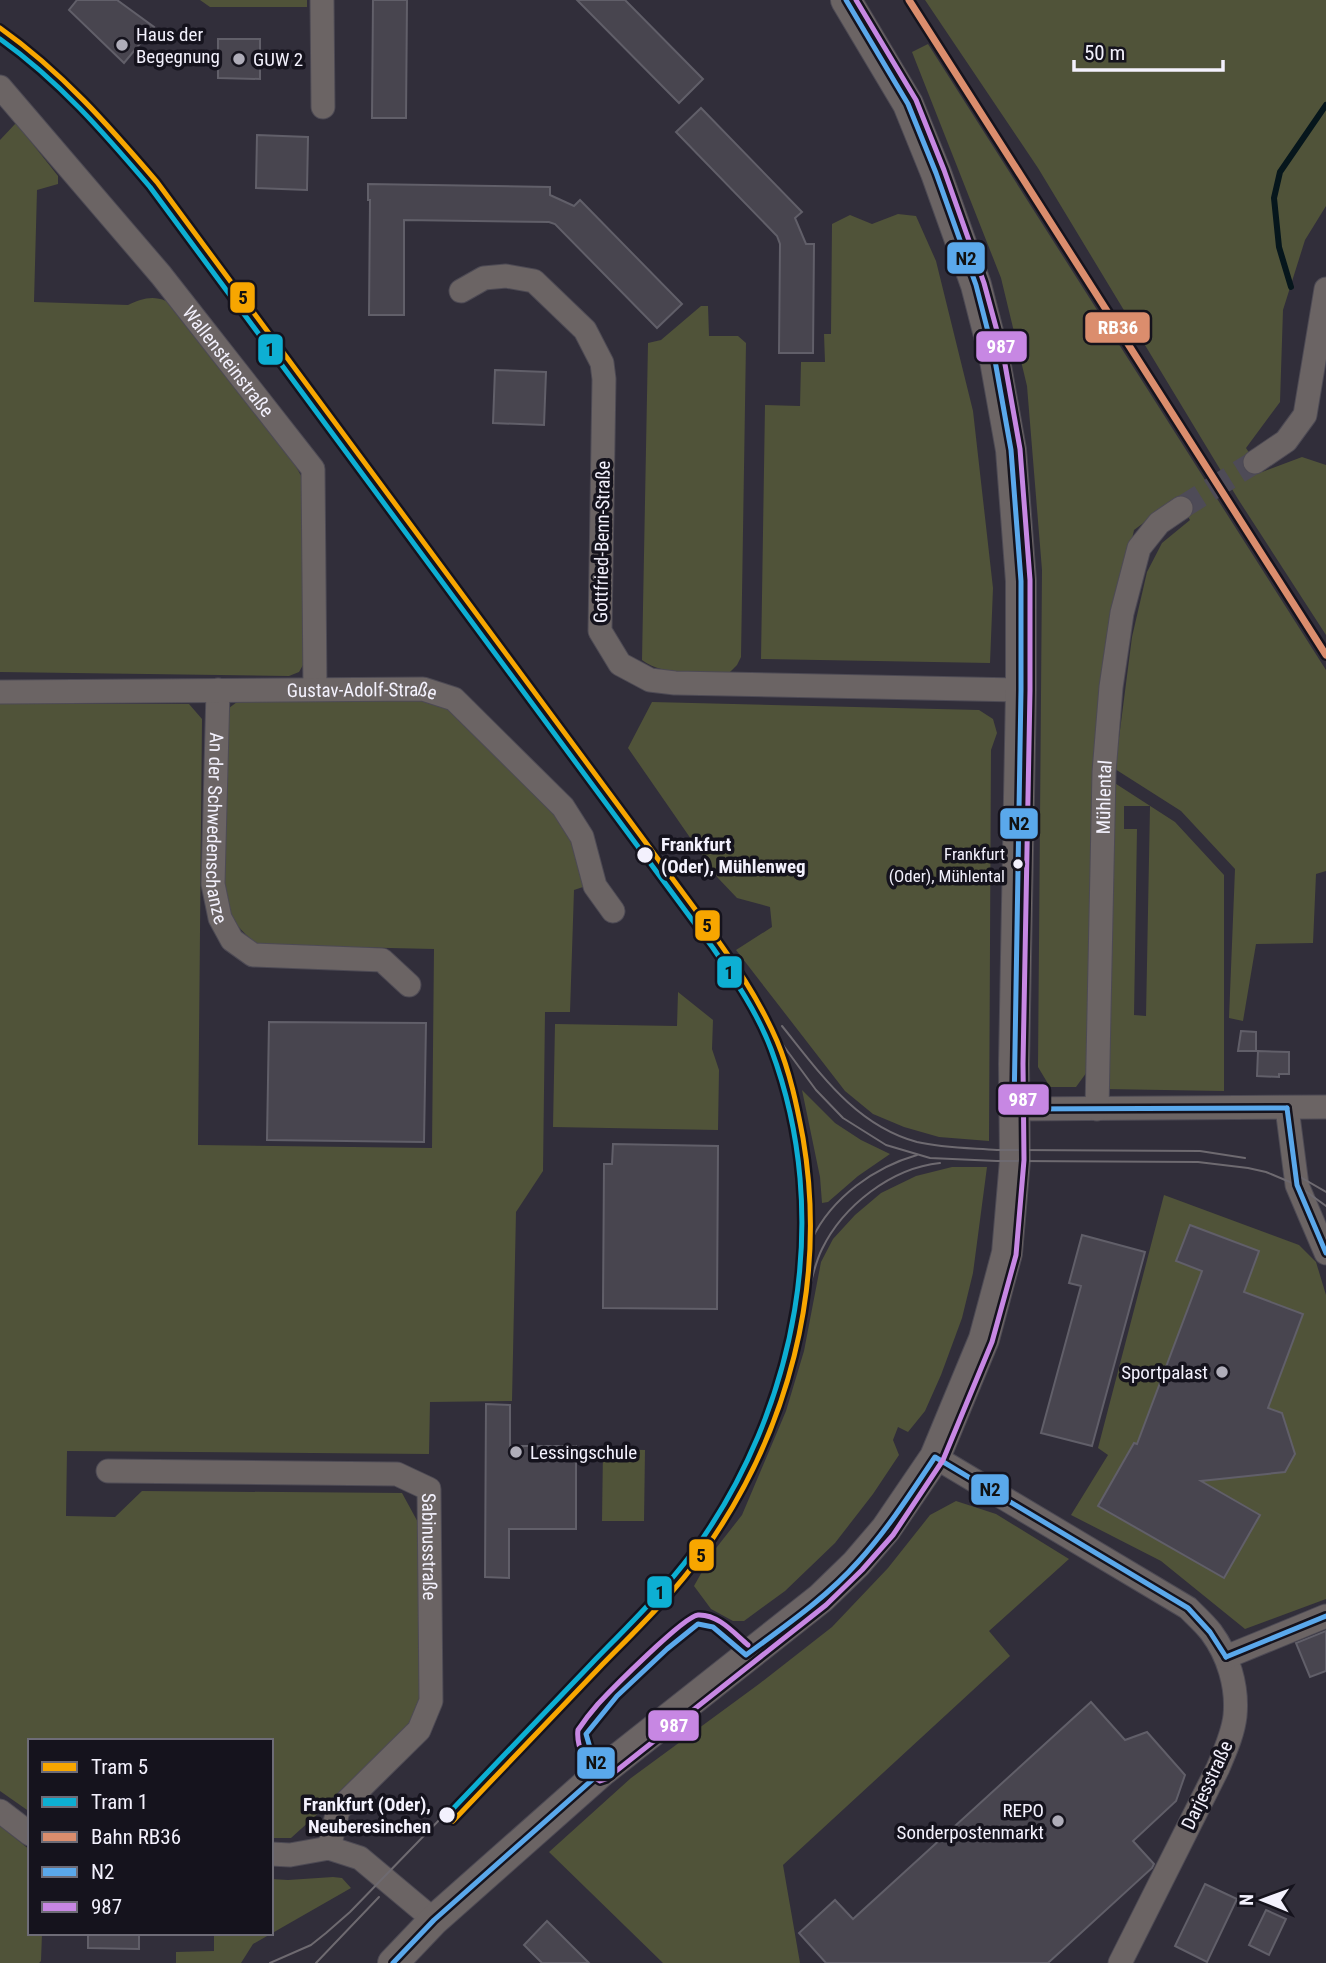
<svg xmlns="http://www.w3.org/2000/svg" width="1326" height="1963" font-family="'Roboto Condensed',sans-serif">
  <rect width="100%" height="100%" fill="#312e3a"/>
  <g fill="#505339" fill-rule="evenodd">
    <path d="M200,0H307V7H210Z"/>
    <path d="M925,0H1326V206L1305,240L1283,310L1280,402L1246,448L1262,472L1302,457L1326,465V635L1238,499L1038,168Z"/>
    <path d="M928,44L1326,670V871L1316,874L1313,943L1256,944L1243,1021L1229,1018L1235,869L1181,811L1115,769L1132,637L1147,572L1162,543L1190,520L1177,498L1134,530L1116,613L1092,1065L1076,1087H1050L1038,1067L1042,570L1027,386L1001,278L912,52Z"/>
    <path d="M16,123L58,176V184L37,190L34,302L128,305C141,299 152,295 166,301L294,463L305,483L303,665L299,672L289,676L0,672V140Z"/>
    <path d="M898,214L916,216L936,261L973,411L993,588L990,663L761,659L765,405L800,406L801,362H825L824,334H831L832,224L850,215L872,224Z"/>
    <path d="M701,306H708L709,336H738L746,343L741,657L737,665L728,674C700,672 665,677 642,660L648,343L661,340Z"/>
    <path d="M241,699H435L449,705L550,807L577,848L586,886L574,890L570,1012H545L543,1171L516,1212L512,1401L430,1402L429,1454L67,1451L66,1516L115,1517L142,1491L402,1493L420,1526L422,1699L413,1722L383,1755L291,1838H271V1741H30V1812L0,1791V704H189L202,719L198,1145L432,1148L434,949L258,945C238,928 229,919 224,893L225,711Z"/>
    <path d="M652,702L979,710L993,719L997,733L991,750L989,1141L939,1137L904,1127L873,1114L845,1091L736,950L772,927L770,907L737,898L718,878L628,748Z"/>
    <path d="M1110,780L1175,822L1224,875V1091L1103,1089ZM1124,806H1150L1146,1016L1134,1015L1137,829H1124Z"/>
    <path d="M678,992L713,1020L712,1049L719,1070L718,1130L553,1127L555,1024L677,1026Z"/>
    <path d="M802,1090L835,1123L861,1140L890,1154L858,1176L828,1202L822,1203L820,1177Z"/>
    <path d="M952,1167H987L973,1273L962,1318L941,1375L925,1411L908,1432L898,1427L893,1440L899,1455L873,1494L835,1543L785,1591L744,1621H733L711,1609L694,1586L713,1552L742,1515L786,1411L804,1351L821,1262L833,1239L855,1215L881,1193L916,1176Z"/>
    <path d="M1164,1195L1299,1245L1316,1262L1326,1295V1599L1245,1629L1161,1561L1071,1515L1108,1455L1098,1448Z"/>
    <path d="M603,1449L645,1450L644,1521H602Z"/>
    <path d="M956,1501L996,1514L1069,1559L989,1631L1010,1656L783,1865L800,1963H663L549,1852L631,1778L759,1684L832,1627L888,1568L930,1515Z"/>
    <path d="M0,1826L30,1850V1933H42L41,1961L39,1963H0Z"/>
    <path d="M333,1877L342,1878L351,1888L253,1944L241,1963H176V1952L214,1951V1933H271V1879L288,1880Z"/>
  </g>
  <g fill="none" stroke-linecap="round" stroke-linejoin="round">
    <path stroke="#06161c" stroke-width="6" d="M1291,287L1279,247L1274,198L1280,172L1326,105"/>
  </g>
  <g fill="#48454f" stroke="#615f69" stroke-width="2">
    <path d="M77,0H117L154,27L124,63L69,10Z"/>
    <path d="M373,0H407L406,118H372Z"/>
    <path d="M577,0H625L703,79L679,103Z"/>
    <path d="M218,39H260V79L218,78Z"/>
    <path d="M701,108L802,212L795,218L806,244H814L813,353H779L780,244L777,236L676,132Z"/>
    <path d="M257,135L308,137L307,190L256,188Z"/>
    <path d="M368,184L550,187V195L574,206L580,200L682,304L657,328L555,224L549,222L404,220V315H369L370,200H368Z"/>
    <path d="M495,370L546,372L544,425L493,423Z"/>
    <path d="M269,1022L426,1023L424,1142L267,1140Z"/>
    <path d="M1241,1031L1256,1032V1051H1238Z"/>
    <path d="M1258,1051L1289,1052V1074H1279V1077L1257,1076Z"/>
    <path d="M613,1144L718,1146L717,1309L603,1308L604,1164H612Z"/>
    <path d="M1190,1225L1259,1251L1244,1292L1303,1314L1268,1408L1282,1413L1295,1454L1285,1472L1201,1481L1260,1515L1224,1578L1098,1506L1134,1443L1137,1444L1202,1271L1176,1261Z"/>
    <path d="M1082,1235L1145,1252L1092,1446L1041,1433L1081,1286L1069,1283Z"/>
    <path d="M486,1404L510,1405V1446H576V1529H509V1578L485,1577Z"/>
    <path d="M1326,1631V1671L1310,1677L1296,1643Z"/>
    <path d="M1091,1702L1125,1740L1147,1732L1185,1775L1176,1801L1133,1841L1154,1864L1152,1868L1048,1963H826L799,1933L835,1900L853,1919Z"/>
    <path d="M1205,1884L1237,1899L1207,1962L1175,1946Z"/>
    <path d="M1266,1910L1286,1919L1269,1955L1249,1945Z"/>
    <path d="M547,1921L589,1963H542L524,1945Z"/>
    <path d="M88,1933H139V1949L88,1948Z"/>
  </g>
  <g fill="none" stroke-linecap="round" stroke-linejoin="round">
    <path stroke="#4e4b57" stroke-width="23" stroke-dasharray="23 11" stroke-linecap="butt" d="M1181,508L1255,462"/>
    <g stroke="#4d4a54" stroke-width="25">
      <g id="minor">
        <path d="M322,0L323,107"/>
        <path id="s1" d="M0,87L161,275L313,469L315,689"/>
        <path d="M461,291L484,278L506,276L534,281L585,330L602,363L604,379L600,631L620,664L650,680L675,683L1021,690"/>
        <path d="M1255,462L1286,441L1305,415L1326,289"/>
        <path id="s2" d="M218,690L213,884L220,918L232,940L253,955L382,960L409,985"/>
        <path id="s3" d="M0,692L423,689L454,699L563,807L582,837L595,886L613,911"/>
        <path d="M1287,1108L1297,1185L1326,1253"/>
        <path d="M1014,1109L1326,1107"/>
        <path id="s4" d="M1097,1109L1104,772L1111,687L1122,613L1139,548L1159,523L1181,508"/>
        <path d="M935,1457L1188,1608C1196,1616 1204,1623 1211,1632C1228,1655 1238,1686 1235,1716C1233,1734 1225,1751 1218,1768L1120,1963"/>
        <path id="s5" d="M108,1471L397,1474L429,1489L431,1701L419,1730L338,1810L329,1848"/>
        <path d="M1226,1657L1326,1616"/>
        <path d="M0,1811L30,1834"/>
        <path d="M271,1854L290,1855L329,1848L360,1858L434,1920"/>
      </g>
    </g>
    <g stroke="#4d4a54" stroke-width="32">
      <path id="tertiary" d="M393,1963L434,1920L601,1772L821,1598L856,1564L886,1529L935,1457L984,1339L1007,1253L1015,1160L1014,1064L1021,690V581L1011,450L994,355L976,285L936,173L908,104L846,0"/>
    </g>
    <use href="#minor" stroke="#6b6464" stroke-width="23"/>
    <use href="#tertiary" stroke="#6b6464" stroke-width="30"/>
    <g stroke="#6e6a70" stroke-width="2">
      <path d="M724,965L816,1090L843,1118L886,1145L930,1158L997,1161L1198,1162L1248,1168L1266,1172L1297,1185L1326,1206"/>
      <path d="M782,1026C820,1073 855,1125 917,1142C943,1148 971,1148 997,1150L1200,1151L1245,1158"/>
      <path d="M1295,1174L1326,1192"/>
      <path d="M794,1297C800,1278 804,1257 812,1239C832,1197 875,1167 917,1155"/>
      <path d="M806,1301C811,1284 814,1265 822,1249C843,1206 891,1168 940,1163"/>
      <path d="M270,1963L311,1945L326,1933L350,1912L445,1814"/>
      <path d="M316,1963L379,1897"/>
    </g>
    <g stroke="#15131d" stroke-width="10">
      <g id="bus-1">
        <path d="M846,0L908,104L936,173L976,285L994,355L1011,450L1021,581V690L1014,1109"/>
        <path d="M1287,1108L1297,1185L1326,1253"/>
        <path d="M1014,1109L1287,1108"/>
        <path d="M1226,1657L1326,1616"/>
        <path d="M393,1963L434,1920L601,1772L593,1758L586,1734L617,1696L667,1649L698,1624L713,1627L746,1655C785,1626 826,1598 858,1562C887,1530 911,1493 935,1457L1188,1608L1210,1632L1226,1657"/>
      </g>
    </g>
    <g stroke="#15131d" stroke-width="10">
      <path id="bus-2" d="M748,1645C734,1633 718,1614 698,1615C684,1616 611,1690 598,1704C591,1712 584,1721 578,1730C576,1743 587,1775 600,1781L606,1779L826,1605L862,1570L893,1535L943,1460L992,1342L1016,1255L1024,1160L1023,1064L1030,690V580L1020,449L1003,353L984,283L944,170L916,100L856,0"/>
    </g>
    <use href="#bus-1" stroke="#5aa8eb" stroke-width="5"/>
    <use href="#bus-2" stroke="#c787e3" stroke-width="5"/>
    <g stroke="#15131d" stroke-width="12">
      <path id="rail-1" d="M909,0L1326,655"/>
    </g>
    <use href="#rail-1" stroke="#db8d6d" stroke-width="7"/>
    <g stroke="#15131d" stroke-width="10">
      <path id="tram-1" d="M0,28C61,71 109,126 157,182L706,924C733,961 759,999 777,1041C790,1072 797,1106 803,1138C828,1285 788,1434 702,1554C672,1596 635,1631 599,1668C550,1719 502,1770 453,1821"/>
    </g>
    <g stroke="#15131d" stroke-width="10">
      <path id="tram-2" d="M0,39C58,80 104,133 150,187L713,948C735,980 757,1012 771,1049C834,1217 797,1409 693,1552C663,1592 628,1626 593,1662C544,1713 496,1764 447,1815"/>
    </g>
    <use href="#tram-1" stroke="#f7a600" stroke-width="5"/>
    <use href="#tram-2" stroke="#0dafd3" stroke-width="5"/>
  </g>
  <g fill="#afadb9" stroke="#15131d" stroke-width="2.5">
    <circle cx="122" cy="45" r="7"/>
    <circle cx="239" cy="59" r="7"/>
    <circle cx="1222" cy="1372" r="7"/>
    <circle cx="516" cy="1452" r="7"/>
    <circle cx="1058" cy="1821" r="7"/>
  </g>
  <g fill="#f3f1fd" stroke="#15131d" stroke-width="2.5">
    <circle cx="645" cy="855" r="9"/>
    <circle cx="1018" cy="864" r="6"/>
    <circle cx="447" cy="1815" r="9"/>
  </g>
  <g text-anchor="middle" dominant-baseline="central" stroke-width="7" stroke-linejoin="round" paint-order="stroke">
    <g font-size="17" fill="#f3f1fd" stroke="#15131d" text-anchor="end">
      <text x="1005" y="854">Frankfurt<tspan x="1005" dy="22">(Oder), Mühlental</tspan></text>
    </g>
    <g font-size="19" fill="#f3f1fd" stroke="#15131d" text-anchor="start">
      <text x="136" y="34">Haus der<tspan x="136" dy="22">Begegnung</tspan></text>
      <text x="253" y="59">GUW 2</text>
      <text x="1208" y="1372" text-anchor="end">Sportpalast</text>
      <text x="530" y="1452">Lessingschule</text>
      <text x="1044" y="1810" text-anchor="end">REPO<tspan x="1044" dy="22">Sonderpostenmarkt</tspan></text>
    </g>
    <g font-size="19" fill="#f3f1fd" stroke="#15131d">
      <text stroke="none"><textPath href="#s1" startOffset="357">Wallensteinstraße</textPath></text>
      <text transform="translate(602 542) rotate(-89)">Gottfried-Benn-Straße</text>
      <text stroke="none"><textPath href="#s3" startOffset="362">Gustav-Adolf-Straße</textPath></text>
      <text stroke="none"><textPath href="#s4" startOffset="312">Mühlental</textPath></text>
      <text stroke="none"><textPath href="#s2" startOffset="138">An der Schwedenschanze</textPath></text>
      <text stroke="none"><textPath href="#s5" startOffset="382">Sabinusstraße</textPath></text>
      <text transform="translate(1207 1785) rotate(-65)">Darjesstraße</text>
    </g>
    <g font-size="19" font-weight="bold" fill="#f3f1fd" stroke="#15131d" text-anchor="start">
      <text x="661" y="844">Frankfurt<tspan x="661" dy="22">(Oder), Mühlenweg</tspan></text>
      <text x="431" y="1804" text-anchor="end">Frankfurt (Oder),<tspan x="431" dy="22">Neuberesinchen</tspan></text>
    </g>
  </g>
  <g stroke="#15131d" stroke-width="2.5">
    <rect x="946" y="241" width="40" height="34" rx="7" fill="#5aa8eb"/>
    <rect x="229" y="281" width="27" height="33" rx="7" fill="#f7a600"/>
    <rect x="1084" y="311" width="67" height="33" rx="7" fill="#db8d6d"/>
    <rect x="975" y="330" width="53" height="33" rx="7" fill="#c787e3"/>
    <rect x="257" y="333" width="27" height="33" rx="7" fill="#0dafd3"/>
    <rect x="999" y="807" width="40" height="33" rx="7" fill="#5aa8eb"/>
    <rect x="694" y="909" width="27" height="33" rx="7" fill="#f7a600"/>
    <rect x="716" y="955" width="27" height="34" rx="7" fill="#0dafd3"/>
    <rect x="997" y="1083" width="53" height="33" rx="7" fill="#c787e3"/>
    <rect x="970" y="1473" width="40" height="33" rx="7" fill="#5aa8eb"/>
    <rect x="688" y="1538" width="27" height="34" rx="7" fill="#f7a600"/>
    <rect x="646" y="1575" width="27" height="34" rx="7" fill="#0dafd3"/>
    <rect x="647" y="1709" width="53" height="33" rx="7" fill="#c787e3"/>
    <rect x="576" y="1746" width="40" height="34" rx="7" fill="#5aa8eb"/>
  </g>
  <g font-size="19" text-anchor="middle" font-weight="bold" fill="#fff">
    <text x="1118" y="334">RB36</text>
    <text x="1001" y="353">987</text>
    <text x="1023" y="1106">987</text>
    <text x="674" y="1732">987</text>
  </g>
  <g font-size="19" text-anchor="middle" font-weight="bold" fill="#111">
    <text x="966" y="265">N2</text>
    <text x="243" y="304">5</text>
    <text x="270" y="356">1</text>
    <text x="1019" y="830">N2</text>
    <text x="707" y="932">5</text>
    <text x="729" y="979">1</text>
    <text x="990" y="1496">N2</text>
    <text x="701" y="1562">5</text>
    <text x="660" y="1599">1</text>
    <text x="596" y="1769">N2</text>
  </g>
  <rect x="28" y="1739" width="245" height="196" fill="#15131d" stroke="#6e6c77" stroke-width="2"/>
  <rect x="42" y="1762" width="35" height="10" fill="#f7a600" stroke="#6e6c77" stroke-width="2"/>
  <text x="91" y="1774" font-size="21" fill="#f3f1fd">Tram 5</text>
  <rect x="42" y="1797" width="35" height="10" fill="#0dafd3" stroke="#6e6c77" stroke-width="2"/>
  <text x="91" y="1809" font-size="21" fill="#f3f1fd">Tram 1</text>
  <rect x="42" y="1832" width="35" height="10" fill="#db8d6d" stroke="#6e6c77" stroke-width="2"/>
  <text x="91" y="1844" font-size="21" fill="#f3f1fd">Bahn RB36</text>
  <rect x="42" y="1867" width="35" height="10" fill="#5aa8eb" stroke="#6e6c77" stroke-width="2"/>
  <text x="91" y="1879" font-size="21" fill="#f3f1fd">N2</text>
  <rect x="42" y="1902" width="35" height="10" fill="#c787e3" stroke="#6e6c77" stroke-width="2"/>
  <text x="91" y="1914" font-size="21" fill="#f3f1fd">987</text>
  <g transform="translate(1263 1900) rotate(271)" stroke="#15131d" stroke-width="5" paint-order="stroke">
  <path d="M0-5L12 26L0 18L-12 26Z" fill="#f3f1fd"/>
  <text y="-10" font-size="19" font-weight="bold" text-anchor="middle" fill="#f3f1fd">N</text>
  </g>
  <path d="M1074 60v10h149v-10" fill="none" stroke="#f3f1fd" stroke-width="3.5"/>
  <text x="1084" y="60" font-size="21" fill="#f3f1fd" stroke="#15131d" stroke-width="5" paint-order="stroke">50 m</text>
</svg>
